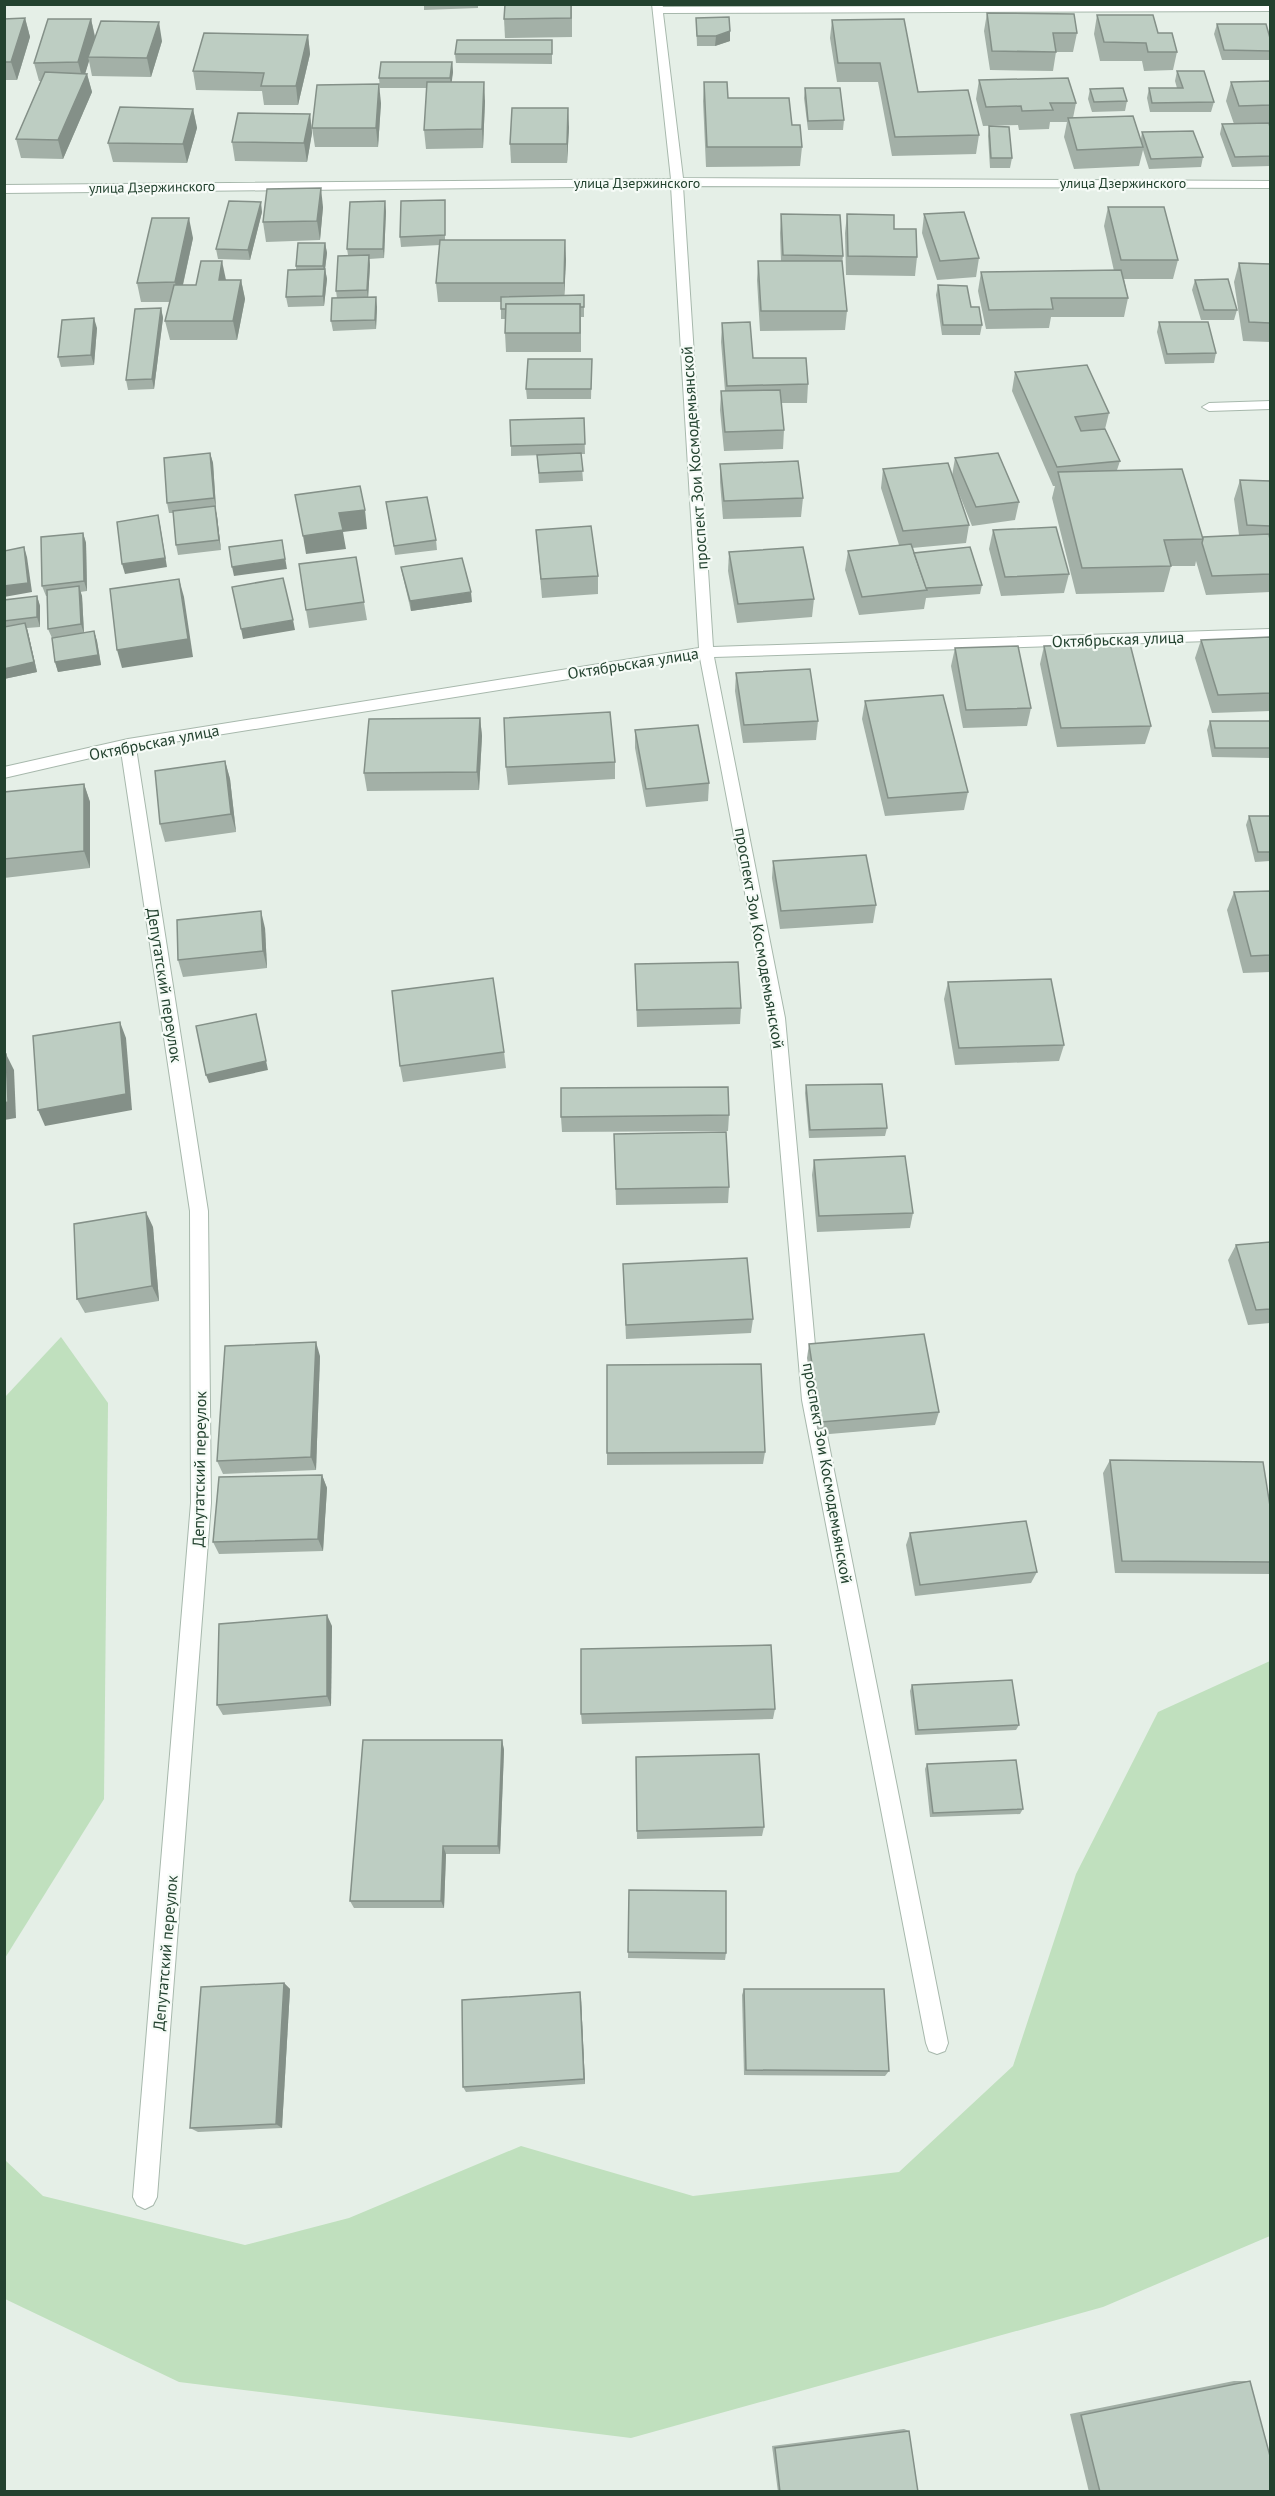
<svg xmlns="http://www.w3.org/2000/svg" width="1275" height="2496" font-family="'PT Sans',sans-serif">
  <rect width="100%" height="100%" fill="#e5efe7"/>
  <g fill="#c0e0be">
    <path d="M61,1337L108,1403L104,1799L5,1958V1397Z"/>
    <path d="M1270,1661V2236L1103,2307L631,2438L179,2382L5,2299V2160L43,2196L245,2245L349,2218L521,2146L693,2196L899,2172L1013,2066L1076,1874L1158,1712Z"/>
  </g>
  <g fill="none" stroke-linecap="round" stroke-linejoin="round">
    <g stroke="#a7b8ac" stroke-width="2">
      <g id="street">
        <path d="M652,4H662L663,7L1270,5V11L663,13L683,178L1270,181V188L683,186L713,647L1270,629V639L714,657L785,1018L820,1400L948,2043L945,2051L937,2054L929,2051L926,2043L802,1400L769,1018L700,658L136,748L208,1211L211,1503L157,2197L153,2205L145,2209L137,2205L133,2197L191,1503L190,1211L121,751L4,778V767L128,739L699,648L671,186L4,193V185L671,179Z"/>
        <path d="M1270,401V409L1209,411L1202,407L1209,403Z"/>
      </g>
    </g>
    <use href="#street" fill="#fff" fill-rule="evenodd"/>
  </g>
  <g fill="#a3b0a7">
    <path d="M424,4H478V8L424,10Z"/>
    <path d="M572,4V37L505,38L504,19Z"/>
    <path d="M987,13L1077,33L1073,52H1056L1053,71L990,70L984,31Z"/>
    <path d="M1097,15L1158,33L1177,52L1173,70L1144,71L1142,61H1100L1094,34Z"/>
    <path d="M25,18L30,37L17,80H4V19Z"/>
    <path d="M696,18L730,41L715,46H697Z"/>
    <path d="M91,19L95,36L162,41L151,77L92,76L89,61L85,73L87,74L92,92L63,159L21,158L16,139L41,81H39L34,63Z"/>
    <path d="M832,20L918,92L979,135L976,154L892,156L878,82H837L830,38Z"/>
    <path d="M1217,24L1270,38V60H1222L1214,34Z"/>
    <path d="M308,35L310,54L298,105H264L262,91L196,90L193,71Z"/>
    <path d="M552,40V64L456,63L455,54Z"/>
    <path d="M452,62L453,72L451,82L485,101L483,148L426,149L424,130L427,88H380L379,78Z"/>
    <path d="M1177,71L1214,102L1211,112H1150L1147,98L1149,88H1177L1175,81Z"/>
    <path d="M979,80L1076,103L1073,118L1141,139L1142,132L1203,157L1201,167L1149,169L1143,150L1139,166L1074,169L1064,137L1067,122H1050L1049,129L1019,130L1018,125L983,126L976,99Z"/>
    <path d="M1270,81V166L1232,167L1220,134L1222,124H1234L1226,101L1231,82Z"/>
    <path d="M704,82L728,98L792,125L802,147L800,166L706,167L703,101Z"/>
    <path d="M805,88L844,120L843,130H808L804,98Z"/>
    <path d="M1090,89L1127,101L1125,111L1092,112L1088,99Z"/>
    <path d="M381,103L378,147H315L312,128Z"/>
    <path d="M193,109L197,128L187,163L113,162L108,143Z"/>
    <path d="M310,114L312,133L307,162L235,161L232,142Z"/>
    <path d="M989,126L1012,158L1010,168H990L988,136Z"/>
    <path d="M569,127L567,163H511L510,144Z"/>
    <path d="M445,200V240L566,259L564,296L584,295V317H581V352H506L505,333L506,319H501V302H438L436,283L440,245L401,247L400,237Z"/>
    <path d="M323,207L320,240L266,242L263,222Z"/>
    <path d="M1108,207L1178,260L1173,279H1124L1128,298L1124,317H1051L1049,328L986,329L978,291L981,272L1114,271L1104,226Z"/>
    <path d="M386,211L384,258L369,259L370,265L368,297L377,307L376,329L333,331L331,321L337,298L336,291L348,255L347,249Z"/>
    <path d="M262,212L250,260L218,259L216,249Z"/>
    <path d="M781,214L843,256L842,264L847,311L845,330L760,331L757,280L758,261H781L780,233Z"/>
    <path d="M847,214L894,229L917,257L915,276L846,275L845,233Z"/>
    <path d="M924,214L979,258L976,277L937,280L922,233Z"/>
    <path d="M193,238L183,285H196L226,280H241L245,299L237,340H170L165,321L170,302H141L137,283Z"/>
    <path d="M325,243L327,253L325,269L327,279L324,306L288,307L286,297L296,270V266Z"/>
    <path d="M1239,263L1270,264V342L1243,341L1234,282Z"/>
    <path d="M1195,280L1237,310L1234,320H1201L1192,290Z"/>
    <path d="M938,285L971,307L982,325L980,335H942L936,295Z"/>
    <path d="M161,308L163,318L154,389L128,390L126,380Z"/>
    <path d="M1159,322L1216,353L1214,363L1165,364L1157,332Z"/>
    <path d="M722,323L753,358L808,384L807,403H781L784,430L783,449L724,451L720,410L721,391H725L721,342Z"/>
    <path d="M97,328L94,365L61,367L58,357Z"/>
    <path d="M592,359L591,399H527L526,389Z"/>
    <path d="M1015,372L1109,413L1105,429L1120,461L1117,470L1203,537L1239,535L1234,499L1240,480L1270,481V592L1206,595L1196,561L1195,566H1171L1164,592L1076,594L1052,498L1055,486H1053L1012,391Z"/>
    <path d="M584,418L585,454H581L583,481L539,483L537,455H544L511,456V446Z"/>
    <path d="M210,453L213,463L216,508H215L217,516L221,550L178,555L176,545L173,513H169L167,503Z"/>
    <path d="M955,458L1019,502L1015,520L972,526L952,476Z"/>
    <path d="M720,464L803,498L801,517L723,519L720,482Z"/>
    <path d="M883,469L969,525L966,543L912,548L914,553L982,585L980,594L926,598L924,609L859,615L845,570L848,551L899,545L881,488Z"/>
    <path d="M386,502L436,540L437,550L395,555Z"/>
    <path d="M536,530L598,576V594L542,598Z"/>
    <path d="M993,530L1069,574L1064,593L1001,596L989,549Z"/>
    <path d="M83,533L86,543L87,591L80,592L82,596L84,633L94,631L97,641L101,665L58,672L55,662L52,638L48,629L47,596H46L42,586Z"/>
    <path d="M729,552L814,599L812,617L737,623L728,571Z"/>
    <path d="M356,557L367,620L309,628L306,610Z"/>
    <path d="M401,567L472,602L411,611L403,577Z"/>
    <path d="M37,596L40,606V627L27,628L37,672L4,679V600Z"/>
    <path d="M1270,638V711L1212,713L1195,658L1201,640Z"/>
    <path d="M1044,646L1151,726L1145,744L1057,747L1040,664Z"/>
    <path d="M955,648L1031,708L1027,726L963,728L951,666Z"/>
    <path d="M736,673L818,721L816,740L743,743L735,691Z"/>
    <path d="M865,701L968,792L964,810L885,816L862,719Z"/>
    <path d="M480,718L482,736L479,790L367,791L364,773Z"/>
    <path d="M1210,721H1270V758L1212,757L1207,730Z"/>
    <path d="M635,730L709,783L708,801L646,807L635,748Z"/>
    <path d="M225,761L230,779L236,832L165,842L160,824Z"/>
    <path d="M615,762V779L508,785L506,767Z"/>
    <path d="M84,784L90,802V868L4,878V792Z"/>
    <path d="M1249,816H1270V861L1255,862L1246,825Z"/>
    <path d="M773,861L876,905L873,923L780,929L772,878Z"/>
    <path d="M1270,891V972L1243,973L1227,910L1234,892Z"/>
    <path d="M265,928L267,968L183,977L178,960Z"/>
    <path d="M635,964L741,1008L740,1024L637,1027Z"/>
    <path d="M948,982L1064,1045L1059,1061L955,1065L944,999Z"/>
    <path d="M504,1052L506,1068L403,1082L400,1066Z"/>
    <path d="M806,1085L887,1128L885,1136L809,1138L805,1093Z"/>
    <path d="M729,1115L728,1131L562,1132L561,1117Z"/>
    <path d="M614,1134L729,1187L728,1203L616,1205Z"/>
    <path d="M814,1160L913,1213L910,1228L817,1232L812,1175Z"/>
    <path d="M153,1227L159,1301L85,1313L77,1299Z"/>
    <path d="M1270,1242V1323L1248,1325L1228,1260L1236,1245Z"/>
    <path d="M623,1264L753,1319L751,1333L626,1339Z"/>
    <path d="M809,1344L939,1412L935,1425L818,1435L807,1358Z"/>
    <path d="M320,1356L316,1470L223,1474L217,1461Z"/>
    <path d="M765,1452L763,1464L607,1465V1453Z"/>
    <path d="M1110,1460L1270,1506V1574L1115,1573L1103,1473Z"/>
    <path d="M322,1475L327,1488L323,1551L219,1554L213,1542Z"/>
    <path d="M910,1533L1037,1572L1031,1583L915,1596L906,1545Z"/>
    <path d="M332,1626L331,1706L223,1715L217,1705Z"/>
    <path d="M912,1685L1019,1725L1016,1730L915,1735L910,1691Z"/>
    <path d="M775,1709L773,1719L582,1724L581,1714Z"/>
    <path d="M502,1740L504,1750L500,1854H446L444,1908H354L350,1901Z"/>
    <path d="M636,1757L764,1827L762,1836L637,1839Z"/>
    <path d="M927,1764L1023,1809L1020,1814L930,1817L925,1769Z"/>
    <path d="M629,1890L726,1953L725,1960L628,1958Z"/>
    <path d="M284,1983L290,1989L282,2128L198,2132L190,2128Z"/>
    <path d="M744,1989L889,2071L885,2076L744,2075L742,1995Z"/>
    <path d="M581,1998L585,2084L466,2092L463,2087Z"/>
    <path d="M1234,2381H1250L1270,2492H1089L1070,2414Z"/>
    <path d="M904,2429L909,2431L918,2492H778L772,2446Z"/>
  </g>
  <g fill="#849088">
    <path d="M25,18L30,37L17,80L11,62Z"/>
    <path d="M91,19L95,38L88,57L89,61L83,81L78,62Z"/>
    <path d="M159,22L162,41L151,77L147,58Z"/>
    <path d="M730,31V41L715,46L716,36Z"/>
    <path d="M308,35L310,54L298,105L296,86Z"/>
    <path d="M452,62L453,72L451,88L450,78Z"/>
    <path d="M87,74L92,92L63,159L58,140Z"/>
    <path d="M484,82L485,101L483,148L482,129Z"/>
    <path d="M379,84L381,103L378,147L376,128Z"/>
    <path d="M568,108L569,127L567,163V144Z"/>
    <path d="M193,109L197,128L187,163L183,144Z"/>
    <path d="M310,114L312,133L307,162L304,143Z"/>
    <path d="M321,188L323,207L320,240L317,221Z"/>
    <path d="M385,201L386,211L384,258L383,249Z"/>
    <path d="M261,202L262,212L250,260L248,250Z"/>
    <path d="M189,218L193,238L179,302L175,282Z"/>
    <path d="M565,240L566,259L564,302V283Z"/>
    <path d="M325,243L327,253L325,269L327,279L324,306L323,296L325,275L323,266Z"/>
    <path d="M369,255L370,265L368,300L367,290Z"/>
    <path d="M222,261L226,280H219Z"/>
    <path d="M241,280L245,299L237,340L233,321Z"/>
    <path d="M376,297L377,307L376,329L375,320Z"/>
    <path d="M161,308L163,318L154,389L152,379Z"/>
    <path d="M94,318L97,328L94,365L91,355Z"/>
    <path d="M210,453L213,463L216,508L214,498Z"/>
    <path d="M215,506L217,516L221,550L219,540Z"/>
    <path d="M365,510L367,529L343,532L346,549L306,554L303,536L339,513Z"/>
    <path d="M158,515L160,525L167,567L125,574L122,564Z"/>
    <path d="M83,533L86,543L87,591L84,581Z"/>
    <path d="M282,540L287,569L234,576L232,567Z"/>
    <path d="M24,547L27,557L32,592L4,597V586Z"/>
    <path d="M179,579L184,597L193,657L122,668L117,650Z"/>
    <path d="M79,586L82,596L84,634L81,624Z"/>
    <path d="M471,592L472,602L411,611L410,601Z"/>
    <path d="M37,596L40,606V627L37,617Z"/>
    <path d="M293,620L295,630L243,639L241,629Z"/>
    <path d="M25,623L28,632L37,672L4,679V669Z"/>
    <path d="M94,631L97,641L101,665L58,672L55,662Z"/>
    <path d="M480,718L482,736L479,790L477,772Z"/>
    <path d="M225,761L230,779L236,832L231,814Z"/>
    <path d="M84,784L90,802V868L84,851Z"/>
    <path d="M261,911L265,928L267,968L263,951Z"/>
    <path d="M256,1014L268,1070L209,1083L206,1075Z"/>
    <path d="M120,1022L126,1038L132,1110L45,1126L38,1110Z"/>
    <path d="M6,1054L14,1070L16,1118L4,1120Z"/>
    <path d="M146,1212L153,1227L159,1301L152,1286Z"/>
    <path d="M316,1342L320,1356L316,1470L311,1457Z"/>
    <path d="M322,1475L327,1488L323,1551L318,1539Z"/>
    <path d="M327,1615L332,1626L331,1706L327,1696Z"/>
    <path d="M502,1740L504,1750L500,1854L498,1846Z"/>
    <path d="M443,1846L446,1854L444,1908L441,1901Z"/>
    <path d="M284,1983L290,1989L282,2128L276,2124Z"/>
    <path d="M580,1992L581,1998L585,2084L584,2079Z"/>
  </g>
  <g fill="#bdcdc2" stroke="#849088" stroke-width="1.5">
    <path d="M505,4H571V18L504,19Z"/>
    <path d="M987,13L1074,14L1077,33H1053L1056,52L992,51Z"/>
    <path d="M1097,15H1153L1158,33H1172L1177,52H1148L1146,43L1104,42Z"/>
    <path d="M729,17L730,31L716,36H697L696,18Z"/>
    <path d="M25,18L11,62H4V19Z"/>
    <path d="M48,19H91L78,62L34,63Z"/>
    <path d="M904,19L918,92L968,90L979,135L895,137L880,63H838L832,20Z"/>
    <path d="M101,21L159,22L147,58L88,57Z"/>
    <path d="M1217,24H1266L1270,38V51L1224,50Z"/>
    <path d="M204,33L308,35L296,86H261L264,73L193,71Z"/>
    <path d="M457,40H552V54H455Z"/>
    <path d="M381,62H452L450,78H379Z"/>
    <path d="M1177,71H1204L1214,102L1152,103L1149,88H1183Z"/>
    <path d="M45,72L87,74L58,140L16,139Z"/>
    <path d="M1068,78L1076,103H1050L1053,110L1022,111L1021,106L986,107L979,80Z"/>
    <path d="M1270,81V105L1239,106L1231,82Z"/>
    <path d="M427,82H484L482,129L424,130Z"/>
    <path d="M704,82H727L728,98H789L792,125H800L802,147H707Z"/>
    <path d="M379,84L376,128H312L317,85Z"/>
    <path d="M805,88H840L844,120L808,121Z"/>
    <path d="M1123,88L1127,101L1094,102L1090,89Z"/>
    <path d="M120,107L193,109L183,144L108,143Z"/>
    <path d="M512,108H568L567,144H510Z"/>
    <path d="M238,113L310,114L304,143L232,142Z"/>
    <path d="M1133,116L1143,147L1077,150L1068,118Z"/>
    <path d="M1269,123L1270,127V156L1235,157L1222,124Z"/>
    <path d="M989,126L1009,127L1012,158H991Z"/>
    <path d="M1193,131L1203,157L1151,159L1142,132Z"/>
    <path d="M321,188L317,221L263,222L267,189Z"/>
    <path d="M445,200V235L400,237L401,201Z"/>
    <path d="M229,201L261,202L248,250L216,249Z"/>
    <path d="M385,201L383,249H347L350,202Z"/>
    <path d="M1108,207H1164L1178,260H1121Z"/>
    <path d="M964,212L979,258L940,261L924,214Z"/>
    <path d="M781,214L840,215L843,256L783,255Z"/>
    <path d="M847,214L894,215V229H916L917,257L848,256Z"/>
    <path d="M152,218H189L175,282L137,283Z"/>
    <path d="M440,240H565L564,283H436Z"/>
    <path d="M298,243H325L323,266H296Z"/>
    <path d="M369,255L367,290L336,291L338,256Z"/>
    <path d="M201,261H222L219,280H241L233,321H165L174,285H196Z"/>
    <path d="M758,261H842L847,311H761Z"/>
    <path d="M1239,263L1270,264V323L1249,322Z"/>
    <path d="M325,269L323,296L286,297L288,270Z"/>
    <path d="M1121,270L1128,298H1051L1053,309L989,310L981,272Z"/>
    <path d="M1228,279L1237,310H1204L1195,280Z"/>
    <path d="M938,285L967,286L971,307H979L982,325H943Z"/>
    <path d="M584,295V307H580V304H506V309H501V297Z"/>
    <path d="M376,297L375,320L331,321L332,298Z"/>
    <path d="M506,304H580V333H505Z"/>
    <path d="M161,308L152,379L126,380L135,309Z"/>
    <path d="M94,318L91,355L58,357L62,320Z"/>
    <path d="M750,322L753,358H806L808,384L727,386L722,323Z"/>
    <path d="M1159,322H1208L1216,353L1167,354Z"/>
    <path d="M528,359H592L591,389H526Z"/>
    <path d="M1087,365L1109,413L1075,417L1081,431L1105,429L1120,461L1057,467L1015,372Z"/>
    <path d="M780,390L784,430L725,432L721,391Z"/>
    <path d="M584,418L585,444L511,446L510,420Z"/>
    <path d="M210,453L214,498L167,503L164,458Z"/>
    <path d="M581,453L583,471L539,473L537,455Z"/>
    <path d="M998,453L1019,502L976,507L955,458Z"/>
    <path d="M798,461L803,498L724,501L720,464Z"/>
    <path d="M948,463L969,525L903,531L883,469Z"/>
    <path d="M1182,469L1203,539L1164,540L1171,566L1082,568L1058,472Z"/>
    <path d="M1240,480L1270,481V526L1247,525Z"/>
    <path d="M360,486L365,510L339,513L343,530L303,536L295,495Z"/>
    <path d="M427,497L436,540L394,546L386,502Z"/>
    <path d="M215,506L219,540L176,545L173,511Z"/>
    <path d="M158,515L165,558L122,564L117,522Z"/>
    <path d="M591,526L598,576L541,579L536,530Z"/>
    <path d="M1056,527L1069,574L1005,577L993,530Z"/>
    <path d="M83,533L84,581L42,586L41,537Z"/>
    <path d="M1269,534L1270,540V574L1212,576L1202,543L1203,539V537Z"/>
    <path d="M282,540L285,559L232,567L229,547Z"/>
    <path d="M911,544L927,590L862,597L848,551Z"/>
    <path d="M24,547L28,583L4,586V551Z"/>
    <path d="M803,547L814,599L738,604L729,552Z"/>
    <path d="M970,547L982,585L926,588L914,553Z"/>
    <path d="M356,557L364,602L306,610L299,564Z"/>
    <path d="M462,558L471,592L410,601L401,567Z"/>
    <path d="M283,578L293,620L241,629L232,587Z"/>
    <path d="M179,579L188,639L117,650L110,589Z"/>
    <path d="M79,586L81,624L48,629L47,590Z"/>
    <path d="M37,596V617L4,621V600Z"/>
    <path d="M25,623L34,662L4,669V627Z"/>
    <path d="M94,631L98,655L55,662L52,638Z"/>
    <path d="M1270,637V693L1218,695L1201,640Z"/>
    <path d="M1130,644L1151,726L1061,728L1044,646Z"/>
    <path d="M1018,646L1031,708L966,710L955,648Z"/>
    <path d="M810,669L818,721L744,725L736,673Z"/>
    <path d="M943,695L968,792L888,798L865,701Z"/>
    <path d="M610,712L615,762L506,767L504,718Z"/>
    <path d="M480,718L477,772L364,773L369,719Z"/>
    <path d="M1210,721H1270V748H1215Z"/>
    <path d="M698,725L709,783L646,789L635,730Z"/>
    <path d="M225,761L231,814L160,824L155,771Z"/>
    <path d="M84,784V851L4,859V792Z"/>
    <path d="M1249,816H1270V852H1258Z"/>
    <path d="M866,855L876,905L781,911L773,861Z"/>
    <path d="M1270,891V955L1251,956L1234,892Z"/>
    <path d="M261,911L263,951L178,960L177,920Z"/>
    <path d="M738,962L741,1008L637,1010L635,964Z"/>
    <path d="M493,978L504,1052L400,1066L392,991Z"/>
    <path d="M1051,979L1064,1045L959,1048L948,982Z"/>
    <path d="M256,1014L266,1061L206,1075L196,1026Z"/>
    <path d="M120,1022L126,1094L38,1110L33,1036Z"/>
    <path d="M4,1054H6L8,1102L4,1103Z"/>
    <path d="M882,1084L887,1128L810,1130L806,1085Z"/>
    <path d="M728,1087L729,1115L561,1117V1088Z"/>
    <path d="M726,1132L729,1187L616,1189L614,1134Z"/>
    <path d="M905,1156L913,1213L819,1216L814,1160Z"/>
    <path d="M146,1212L152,1286L77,1299L74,1224Z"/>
    <path d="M1270,1242V1309L1256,1310L1236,1245Z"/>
    <path d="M747,1258L753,1319L626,1325L623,1264Z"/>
    <path d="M924,1334L939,1412L821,1422L809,1344Z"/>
    <path d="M316,1342L311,1457L217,1461L225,1346Z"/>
    <path d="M761,1364L765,1452L607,1453V1365Z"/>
    <path d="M1110,1460L1263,1462L1270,1506V1562L1122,1561Z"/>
    <path d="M322,1475L318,1539L213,1542L219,1477Z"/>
    <path d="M1026,1521L1037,1572L920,1585L910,1533Z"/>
    <path d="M327,1615V1696L217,1705L219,1624Z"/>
    <path d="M771,1645L775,1709L581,1714V1649Z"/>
    <path d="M1012,1680L1019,1725L918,1730L912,1685Z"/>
    <path d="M363,1740H502L498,1846H443L441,1901H350Z"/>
    <path d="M759,1754L764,1827L637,1831L636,1757Z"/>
    <path d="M1016,1760L1023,1809L933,1813L927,1764Z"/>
    <path d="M629,1890L726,1891V1953L628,1952Z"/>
    <path d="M284,1983L276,2124L190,2128L201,1987Z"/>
    <path d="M744,1989H884L889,2071L746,2070Z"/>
    <path d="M580,1992L584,2079L463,2087L462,2000Z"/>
    <path d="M1250,2381L1270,2456V2492H1100L1081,2415Z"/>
    <path d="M909,2431L918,2492H780L775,2448Z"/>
  </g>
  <g text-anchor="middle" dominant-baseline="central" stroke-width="4.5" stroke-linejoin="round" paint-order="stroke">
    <g font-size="14" fill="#23422f" stroke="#f6fbf7">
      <text x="637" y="183">улица Дзержинского</text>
      <text x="1123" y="183">улица Дзержинского</text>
      <text transform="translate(152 187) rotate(-1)">улица Дзержинского</text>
    </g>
    <g font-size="16" fill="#23422f" stroke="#f6fbf7">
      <text transform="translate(694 458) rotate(-94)">проспект Зои Космодемьянской</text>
      <text transform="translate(1118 639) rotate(-2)">Октябрьская улица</text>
      <text transform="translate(633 663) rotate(-9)">Октябрьская улица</text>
      <text transform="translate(154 742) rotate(-11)">Октябрьская улица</text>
      <text transform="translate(760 938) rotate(80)">проспект Зои Космодемьянской</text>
      <text transform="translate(165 985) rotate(81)">Депутатский переулок</text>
      <text transform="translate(199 1469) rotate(-89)">Депутатский переулок</text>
      <text transform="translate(828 1473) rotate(80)">проспект Зои Космодемьянской</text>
      <text transform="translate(165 1953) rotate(-85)">Депутатский переулок</text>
    </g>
  </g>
  <rect width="1275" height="2496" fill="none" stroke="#23422f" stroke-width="12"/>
</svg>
